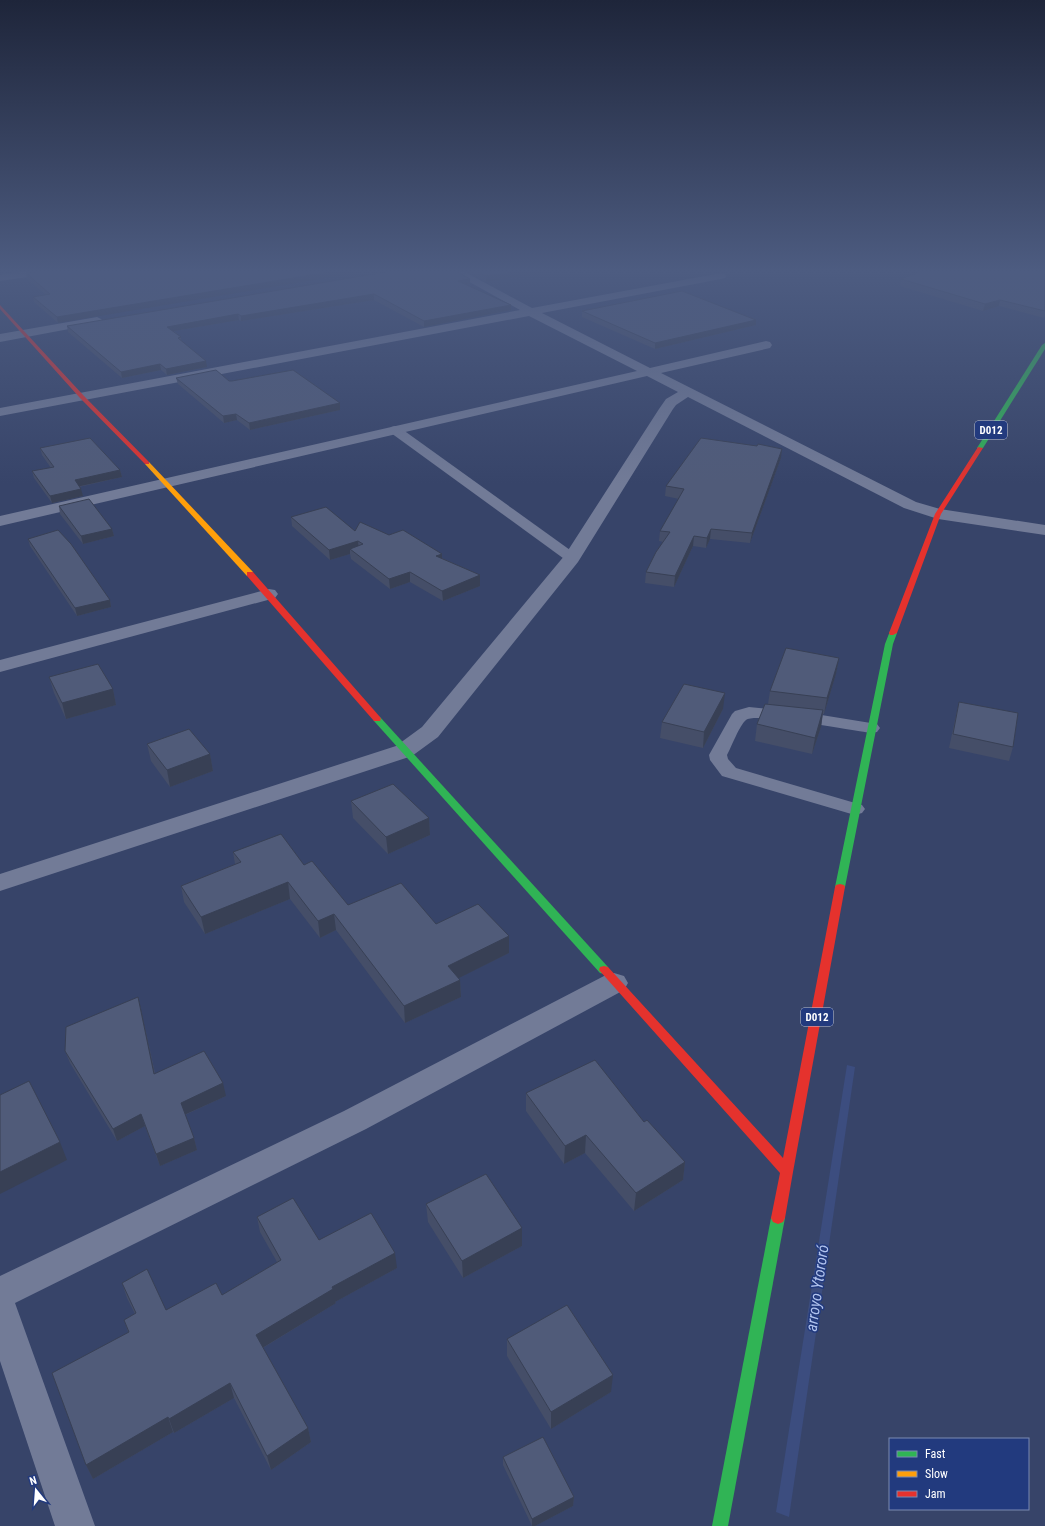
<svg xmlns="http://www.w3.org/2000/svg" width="1045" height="1526" font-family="'Roboto Condensed',sans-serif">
  <rect width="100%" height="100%" fill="#374469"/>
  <path fill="#3c4d7f" d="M847,1065L855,1067L789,1517L776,1512Z"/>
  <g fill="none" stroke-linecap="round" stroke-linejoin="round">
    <g fill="#727b97" fill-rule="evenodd">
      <path d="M395,426L399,427L577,555L579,558L577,561L572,562L567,561L391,433L389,430L391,427Z"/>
      <path d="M749,707L803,712L877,724L880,728L877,732L871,733C853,731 756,712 746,720C739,726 732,746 727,755L728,759L736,768L862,805L865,809L862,813L855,815L848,813L722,776L710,760L709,755L732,714L735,711Z"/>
    </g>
    <g fill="#727b97" fill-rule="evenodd">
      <path d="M33,270H60L55,273L0,281V275Z"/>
      <path d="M448,270H461L532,308L721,273L725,274L726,276L725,278L721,279L542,313L650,368L766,341L770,342L772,345L770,348L661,373L916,502L940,509L1045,525V535L938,519L904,508L688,397L676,405L673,409L578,562L438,737L412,756L0,891V874L396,746L422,727L565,555L659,409L666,399L678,392L647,376L0,526V516L637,371L529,316L0,416V408L520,310Z"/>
      <path d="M97,317L101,319L103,321L101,323L0,342V334Z"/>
      <path d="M269,589L275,590L278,594L275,598L0,672V660Z"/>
      <path d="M614,973L624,976L628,983L624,990L366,1129L15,1303L95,1526H55L0,1361V1276L344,1111L604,976Z"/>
    </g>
    <g fill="#30b455" fill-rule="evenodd">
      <path d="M1045,343V349L983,448L978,449L977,448L1042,345Z"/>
      <path d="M890,631H893L897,633L893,644L845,887L844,889H836L835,887L885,644Z"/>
      <path d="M377,716L380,717L608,967L609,970L608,973L604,974L600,973L374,721L373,719Z"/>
      <path d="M778,1212L783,1214L785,1218L728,1526H712L771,1218L773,1214Z"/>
    </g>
    <path fill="#ff9f0a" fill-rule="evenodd" d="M145,462H149L253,572V576H247L145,464Z"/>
    <g fill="#e5322d" fill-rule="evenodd">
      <path d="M0,305L84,396L149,462V464H145L80,398L0,309Z"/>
      <path d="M978,447L983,448L941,514L897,633L893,635H890L889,633L935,514Z"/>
      <path d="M247,572H253L380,717L381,719L380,721H374L247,576Z"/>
      <path d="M840,884L844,885L845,887L793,1172L785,1218L783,1222L778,1224L773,1222L771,1218L780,1173L599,970L600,967L604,966L608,967L783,1158L835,887L836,885Z"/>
    </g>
  </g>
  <g fill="#454e68">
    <path d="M48,270L58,323L34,302L33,297L46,295L27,279L26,273Z"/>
    <path d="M464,270H563L486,282Z"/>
    <path d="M1045,270V316L1044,318L999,306L983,311L900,286L901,279Z"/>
    <path d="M470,284L467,285L511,305V310L424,327L374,300L241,321L239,320L174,331L181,337V341L207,367L167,375L161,370L122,378L68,332L67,326Z"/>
    <path d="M582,311L756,325L655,349L582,317Z"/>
    <path d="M176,378L229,381L340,410L250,430L237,420L224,423L178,384Z"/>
    <path d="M40,448L120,470L122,477L79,487L83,496L52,503L34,478L32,471L51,468L42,455Z"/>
    <path d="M781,458L750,543L710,539L706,548L693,546L674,587L645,583L646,572L663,542L659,541L660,531L679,499L665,496L666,486Z"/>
    <path d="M59,506L112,529L114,536L83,544L60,514Z"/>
    <path d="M291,517L355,531L389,535L442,554V558L480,575V586L443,601L410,582L390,589L351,559L350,554L330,560L292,526Z"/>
    <path d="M28,539L110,600L111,607L77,616L30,546Z"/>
    <path d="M839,658L836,674L824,714H823L821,727L812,754L755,741L757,724L768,704L770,691Z"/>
    <path d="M49,677L113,689L116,705L66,719L54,693Z"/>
    <path d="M959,702L1013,747L1009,761L949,748L956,715Z"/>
    <path d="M723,709L703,748L660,738L662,722Z"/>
    <path d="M147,744L210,754L213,771L170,787L151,761Z"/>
    <path d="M351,801L429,818L430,835L388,854L353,818Z"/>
    <path d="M233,852L304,865L348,905L436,924L509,953L458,978L460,980L461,997L405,1023L336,930L320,938L290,899L205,934L184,902L181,886L235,864Z"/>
    <path d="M138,997L141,1009L155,1073L226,1096L185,1115L194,1138L197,1150L160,1166L145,1126L117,1141L70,1063L65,1051Z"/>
    <path d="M526,1093L644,1122L685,1162L683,1180L634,1211L585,1153L564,1164L526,1111Z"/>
    <path d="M426,1204L522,1246L463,1278L428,1222Z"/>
    <path d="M257,1217L397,1268L335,1302L336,1303L263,1348L308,1428L311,1442L271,1470L234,1398L174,1433L173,1432L93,1479L86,1465L128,1332L124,1320L135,1314L127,1298L122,1283L166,1310L222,1295L277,1262L260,1232Z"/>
    <path d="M507,1339L611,1392L551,1429L507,1356Z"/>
    <path d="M503,1457L574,1497L573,1506L535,1526H532L503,1465Z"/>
  </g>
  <g fill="#384055">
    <path d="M341,270H373L58,323L57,317Z"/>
    <path d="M528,270H563L486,282V276Z"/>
    <path d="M470,279V284L458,286V281Z"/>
    <path d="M374,294V300L241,321V316Z"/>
    <path d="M1000,300L999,306L983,311L985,304Z"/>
    <path d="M511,305V310L424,327V321Z"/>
    <path d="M238,314L239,320L168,332L167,327Z"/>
    <path d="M756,320V325L655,349V343Z"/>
    <path d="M206,361L207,367L167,375L166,369Z"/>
    <path d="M160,364L161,370L122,378L121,372Z"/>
    <path d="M340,403V410L250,430L249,423Z"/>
    <path d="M236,414L237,420L224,423L223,416Z"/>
    <path d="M782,449L781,458L750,543L752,533Z"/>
    <path d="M120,470L122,477L76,487L75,480Z"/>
    <path d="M81,489L83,496L52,503L50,496Z"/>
    <path d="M112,529L114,536L83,544L81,536Z"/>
    <path d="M711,529L710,539L706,548L707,538Z"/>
    <path d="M694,536L693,546L674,587L675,576Z"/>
    <path d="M358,541L359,551L350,549V554L330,560L329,550Z"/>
    <path d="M442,554V564L436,556Z"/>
    <path d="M410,572V582L390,589L389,579Z"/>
    <path d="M480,575V586L443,601L442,591Z"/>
    <path d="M110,600L111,607L77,616L75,608Z"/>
    <path d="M839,658L836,674L824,714L827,698Z"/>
    <path d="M113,689L116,705L66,719L62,703Z"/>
    <path d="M725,693L723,709L703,748L704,732Z"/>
    <path d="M823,710L821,727L812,754L815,738Z"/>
    <path d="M210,754L213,771L170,787L167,770Z"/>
    <path d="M429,818L430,835L388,854L386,837Z"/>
    <path d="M288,882L290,899L205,934L201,917Z"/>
    <path d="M334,914L336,930L320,938L318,921Z"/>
    <path d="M509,936V953L449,983L448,966Z"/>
    <path d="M460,980L461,997L405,1023L404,1006Z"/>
    <path d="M138,997L141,1009L157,1086L154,1074Z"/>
    <path d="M223,1083L226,1096L184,1115L181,1103Z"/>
    <path d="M141,1114L145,1126L117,1141L113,1129Z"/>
    <path d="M586,1135L585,1153L564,1164L565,1146Z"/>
    <path d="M194,1138L197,1150L160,1166L156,1154Z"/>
    <path d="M60,1142L67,1160L0,1194V1172Z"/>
    <path d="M685,1162L683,1180L634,1211L636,1193Z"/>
    <path d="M522,1228V1246L463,1278L462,1261Z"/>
    <path d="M395,1253L397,1268L335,1302L336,1303L259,1350L256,1335L332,1287Z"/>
    <path d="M613,1375L611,1392L551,1429V1412Z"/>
    <path d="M230,1383L234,1398L174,1433L169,1419Z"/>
    <path d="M168,1417L173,1432L93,1479L86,1465Z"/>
    <path d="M308,1428L311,1442L271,1470L267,1456Z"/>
    <path d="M574,1497L573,1506L535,1526H532V1519Z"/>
  </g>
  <g fill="#505b79" stroke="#384055">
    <path d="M48,270H341L57,317L33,297L50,294L26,273Z"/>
    <path d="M397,270H454L470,279L458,281L511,305L424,321L374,294L241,316L238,314L167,327L181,337L178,338L206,361L166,369L160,364L121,372L67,326Z"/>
    <path d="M474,270H528L486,276Z"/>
    <path d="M924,270H1045V311L1000,300L985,304L901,279Z"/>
    <path d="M682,291L756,320L655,343L582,311Z"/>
    <path d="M216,370L229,381H232L293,370L340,403L249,423L236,414L223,416L176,378Z"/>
    <path d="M90,438L120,470L75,480L81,489L50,496L32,471L54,467L40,448Z"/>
    <path d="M701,438L757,446L758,444L782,449L752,533L711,529L707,538L694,536L675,576L646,572L656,552L670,532L660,531L684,489L666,486Z"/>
    <path d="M89,499L112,529L81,536L59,506Z"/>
    <path d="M326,507L355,531L360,522L389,535L403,530L442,554L436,556L480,575L442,591L410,572L389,579L350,549L363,544L358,541L329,550L291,517Z"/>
    <path d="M58,530L71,544L110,600L75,608L28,539Z"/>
    <path d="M786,648L839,658L827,698L770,691Z"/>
    <path d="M98,664L113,689L62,703L49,677Z"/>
    <path d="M684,684L725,693L704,732L662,722Z"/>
    <path d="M959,702L1018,713L1013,747L953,734Z"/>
    <path d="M765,704L823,710L815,738L757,724Z"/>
    <path d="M189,729L210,754L167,770L147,744Z"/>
    <path d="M393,784L429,818L386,837L351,801Z"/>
    <path d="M281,834L304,865L312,861L348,905L401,883L436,924L478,904L509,936L448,966L460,980L404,1006L334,914L318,921L288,882L201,917L181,886L241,862L233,852Z"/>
    <path d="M138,997L154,1074L204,1051L223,1083L181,1103L194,1138L156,1154L141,1114L113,1129L65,1051L66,1027Z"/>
    <path d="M595,1060L644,1122L647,1120L685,1162L636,1193L586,1135L565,1146L526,1093Z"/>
    <path d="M29,1081L60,1142L0,1172V1095Z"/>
    <path d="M486,1174L522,1228L462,1261L426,1204Z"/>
    <path d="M293,1198L319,1240L371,1213L395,1253L332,1287L333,1289L256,1335L308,1428L267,1456L230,1383L169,1419L168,1417L86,1465L52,1373L129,1332L124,1320L136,1313L122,1283L147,1269L166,1310L216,1283L222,1295L281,1260L257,1217Z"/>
    <path d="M567,1305L613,1375L551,1412L507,1339Z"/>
    <path d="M543,1437L574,1497L532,1519L503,1457Z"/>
  </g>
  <linearGradient id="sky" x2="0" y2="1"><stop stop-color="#1e253a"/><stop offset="0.56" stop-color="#4d5c81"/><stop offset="1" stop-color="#4d5c81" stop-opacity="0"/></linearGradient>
  <rect width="1045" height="484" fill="url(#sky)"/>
  <g text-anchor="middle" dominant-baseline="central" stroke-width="3" stroke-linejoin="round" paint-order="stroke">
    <g fill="#223a7e" stroke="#bdc4d8" stroke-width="1">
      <rect x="975" y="421" width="32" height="18" rx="3"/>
      <rect x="801" y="1008" width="32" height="18" rx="3"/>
    </g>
    <g font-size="11" font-weight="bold" fill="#fff">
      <text x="991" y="430">D012</text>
      <text x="817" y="1017">D012</text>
    </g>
    <g font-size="16" font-style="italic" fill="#b1c3ee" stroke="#223a7e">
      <text transform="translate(817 1288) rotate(-82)">arroyo Ytororó</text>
    </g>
  </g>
  <rect x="889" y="1438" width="140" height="72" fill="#223a7e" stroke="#7a89b2"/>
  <rect x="897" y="1451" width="20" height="6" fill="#30b455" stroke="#7a89b2"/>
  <text x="925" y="1458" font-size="12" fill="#ffffff">Fast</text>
  <rect x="897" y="1471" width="20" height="6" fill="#ff9f0a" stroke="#7a89b2"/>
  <text x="925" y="1478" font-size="12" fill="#ffffff">Slow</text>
  <rect x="897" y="1491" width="20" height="6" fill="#e5322d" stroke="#7a89b2"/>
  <text x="925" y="1498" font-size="12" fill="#ffffff">Jam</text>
  <g transform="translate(36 1490) rotate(343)" stroke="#223a7e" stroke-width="3" paint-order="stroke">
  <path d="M0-3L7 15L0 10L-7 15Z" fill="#ffffff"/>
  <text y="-6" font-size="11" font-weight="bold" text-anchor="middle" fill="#ffffff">N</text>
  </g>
</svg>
